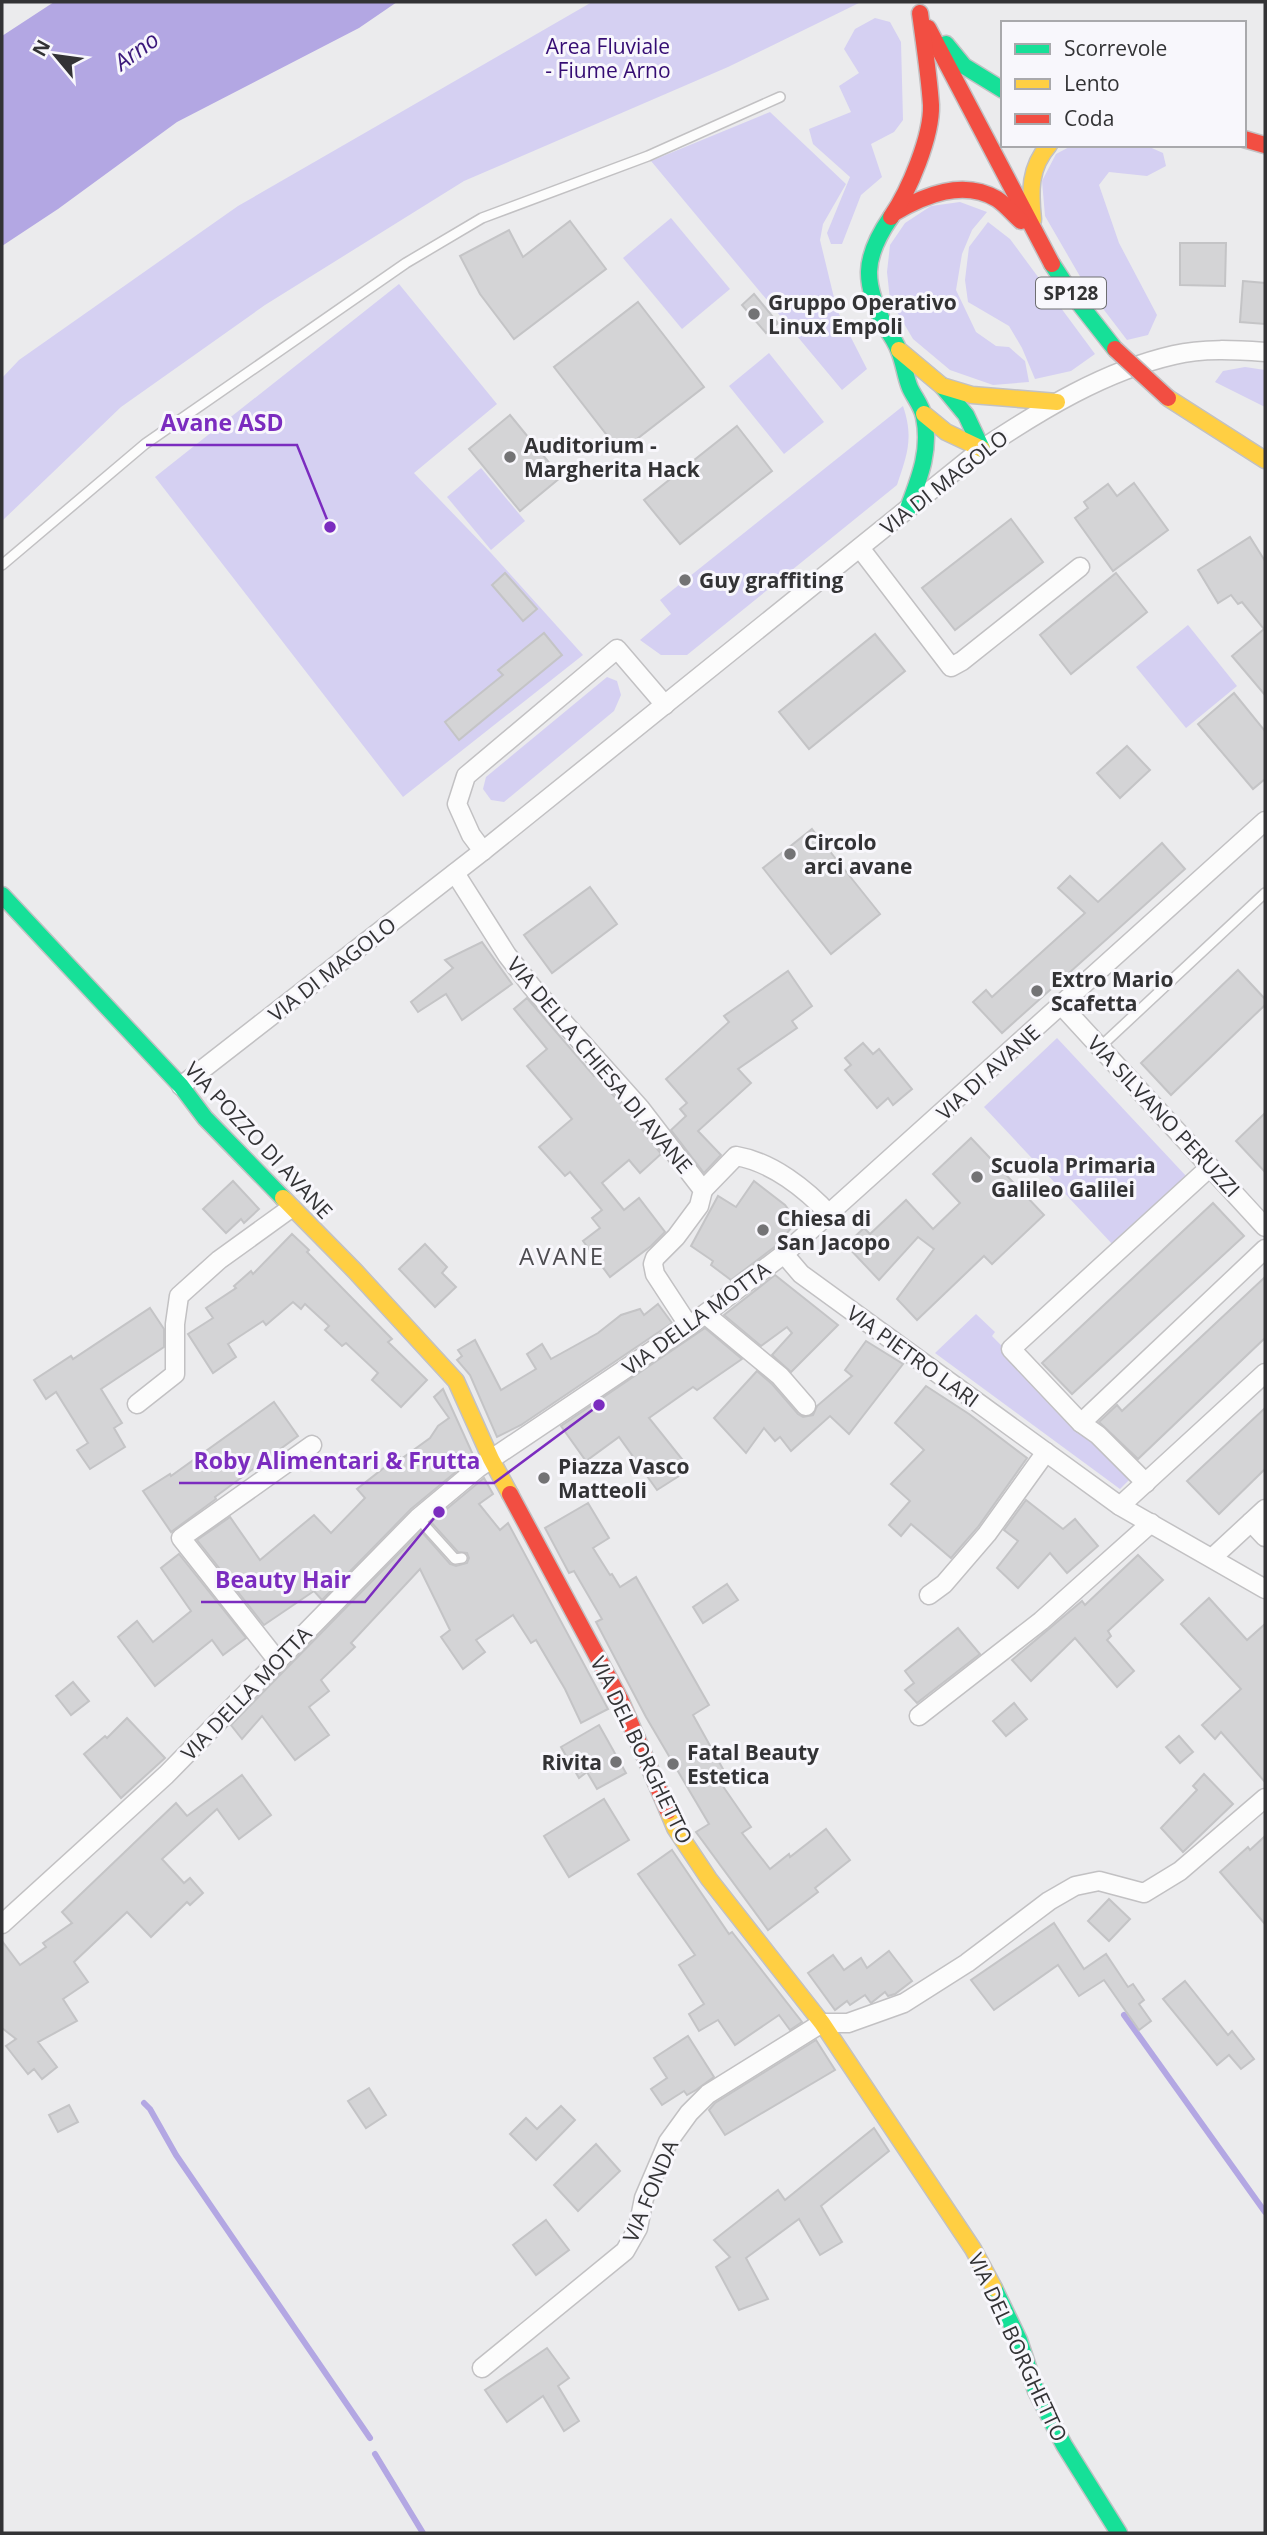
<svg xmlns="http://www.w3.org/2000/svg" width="1267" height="2535" font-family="'Open Sans',sans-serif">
  <rect width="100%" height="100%" fill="#ebebed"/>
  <g fill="#d5d0f2">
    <path d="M592,2H861L728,67L464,181L265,305L121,407L2,521V378L19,360L238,206Z"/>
    <path d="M875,18L890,22L901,42L903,120L894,132L871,144L882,177L861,195L842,244H831L827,233L850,177L813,144L809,129L851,112L839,86L859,73L844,49L855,29Z"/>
    <path d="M770,112L846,184L823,224L820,240L837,310L867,369L842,390L651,161Z"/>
    <path d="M1073,145H1145L1163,153L1166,166L1147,176L1109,172L1099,185L1119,243L1157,315L1148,335L1127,340L1085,285L1045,216L1042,181L1056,154Z"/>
    <path d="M960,202L987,212L972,230L962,254L956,290L976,332L996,346L1009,347L1025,361L1029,382L993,385L950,370L913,339L890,300L887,272L890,245L905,223L931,206Z"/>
    <path d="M671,218L730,289L682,329L623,258Z"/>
    <path d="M988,222L1010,239L1095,354L1071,371L1035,379L1022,348L1009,326L968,302L965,280L969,247Z"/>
    <path d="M399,284L497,404L414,473L491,553L583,655L403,797L155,477Z"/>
    <path d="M769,353L824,422L784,454L729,386Z"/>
    <path d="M1245,367L1265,370V407L1215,382L1223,371Z"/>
    <path d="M903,406C914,438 907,455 897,485L687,655H661L640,640L671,614L660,600Z"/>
    <path d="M481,468L525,521L491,550L447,497Z"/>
    <path d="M1188,625L1237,686L1186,728L1136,667Z"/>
    <path d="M607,677L617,681L621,695L614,711L504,802L491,800L483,789L486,777Z"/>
    <path d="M1057,1038L1187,1177L1114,1246L984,1107Z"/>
    <path d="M976,1314L995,1332L992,1336L1131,1478L1120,1489L935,1353Z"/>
  </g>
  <path fill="#b3a7e3" d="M54,2H397L359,28L177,122L58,209L2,246V36Z"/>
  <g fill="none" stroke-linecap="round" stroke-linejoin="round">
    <g stroke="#b3a7e3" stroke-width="6">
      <path d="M1124,2015L1265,2212"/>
      <path d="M144,2103L150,2109L176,2155L370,2438"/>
      <path d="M375,2454L423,2533"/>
    </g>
  </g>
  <g fill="#d4d4d6" stroke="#c4c4c6" stroke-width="2">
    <path d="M570,221L606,269L514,339L480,294L460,256L509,230L523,257Z"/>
    <path d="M1180,243H1226L1225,286L1180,285Z"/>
    <path d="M1243,281L1265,283V324L1240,322Z"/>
    <path d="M754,294L778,323L766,333L742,305Z"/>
    <path d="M638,302L704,387L620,452L554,367Z"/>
    <path d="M510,415L561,477L520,511L469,449Z"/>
    <path d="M737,426L772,471L680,544L644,500Z"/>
    <path d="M1134,483L1168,530L1113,571L1075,518L1088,508L1084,502L1108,484L1117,496Z"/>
    <path d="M1011,519L1043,562L955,630L922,588Z"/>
    <path d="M1250,537L1265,561V695L1232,656L1264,629L1242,602L1238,604L1231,595L1218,603L1198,570Z"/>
    <path d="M505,573L537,609L523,621L492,585Z"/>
    <path d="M1116,573L1147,612L1071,674L1040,635Z"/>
    <path d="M544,633L562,655L459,740L445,722L503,675L498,670Z"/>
    <path d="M875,634L905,671L809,749L779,712Z"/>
    <path d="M1234,693L1265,731V779L1253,789L1198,724Z"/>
    <path d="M1127,746L1150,770L1120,798L1097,773Z"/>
    <path d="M812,829L880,914L831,954L763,868Z"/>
    <path d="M1162,843L1185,869L1002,1033L973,1002L986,990L992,997L1085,913L1058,888L1070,876L1098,902Z"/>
    <path d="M590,887L617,924L552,973L524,935Z"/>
    <path d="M482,942L512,984L462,1020L446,994L418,1012L411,1002L453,968L445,960Z"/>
    <path d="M1238,970L1265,999V1005L1171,1095L1141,1063Z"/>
    <path d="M788,971L812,1006L792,1021L797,1028L738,1069L751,1083L698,1131L721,1155L704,1173L671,1130L686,1116L680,1109L687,1103L666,1079L729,1022L724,1016Z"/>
    <path d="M527,998L594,1076L595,1075L631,1115L661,1154L640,1173L629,1160L602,1183L624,1210L639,1198L665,1232L651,1246L610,1277L583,1241L600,1228L592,1218L602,1210L570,1172L565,1176L539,1147L572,1119L527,1066L547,1049L514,1009Z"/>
    <path d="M863,1043L873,1054L879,1049L912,1089L893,1105L888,1098L877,1108L845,1070L851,1065L845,1058Z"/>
    <path d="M1265,1113V1172L1236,1141Z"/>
    <path d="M971,1138L1044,1215L992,1264L984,1256L917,1320L897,1299L934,1249L918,1237L879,1280L846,1245L864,1228L870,1234L906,1200L933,1229L960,1203L933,1174Z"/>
    <path d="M233,1181L259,1209L244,1223L241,1219L226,1233L203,1209Z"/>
    <path d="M754,1181L785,1205L797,1221L777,1245L731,1280L711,1265L713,1261L691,1246L718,1196L736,1207Z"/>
    <path d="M1213,1203L1244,1236L1072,1394L1042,1363Z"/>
    <path d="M292,1234L309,1250L307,1252L392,1339L388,1342L427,1380L401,1407L372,1380L378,1373L346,1343L342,1346L325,1330L329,1326L305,1304L301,1309L293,1302L266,1325L263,1321L228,1344L236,1357L213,1373L188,1334L213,1318L206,1308L236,1288L234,1286L251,1271L253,1274Z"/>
    <path d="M425,1244L447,1267L442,1273L456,1287L435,1307L399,1269Z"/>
    <path d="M775,1275L838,1325L791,1372L772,1355L792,1333L787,1327L761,1346L724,1315Z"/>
    <path d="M1265,1277V1338L1138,1459L1099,1422L1117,1405L1122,1411Z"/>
    <path d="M658,1304L672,1323L521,1425L497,1437L470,1375L457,1360L462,1356L458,1350L475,1340L501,1390L536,1369L527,1354L542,1344L551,1359L598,1333L621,1315L640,1309L644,1315Z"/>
    <path d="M150,1308L164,1329V1347L101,1389L122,1423L114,1428L125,1447L90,1469L77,1450L88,1443L56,1392L46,1399L34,1380L71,1356L73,1359Z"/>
    <path d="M705,1328L742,1359L697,1390L693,1387L649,1418L690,1469L657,1490L619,1437L586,1461L561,1426Z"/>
    <path d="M866,1341L903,1364L849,1434L830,1416L791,1451L780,1437L775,1441L764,1428L746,1453L714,1418L757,1371L772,1384L798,1414L803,1417L813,1415L817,1406L852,1376L845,1370Z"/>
    <path d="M926,1386L969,1414L1027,1458L978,1527L951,1558L911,1524L901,1536L889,1525L910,1501L891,1484L924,1450L895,1423Z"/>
    <path d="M443,1389L474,1457L411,1509L322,1600L314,1591L264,1625L197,1540L230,1517L260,1560L314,1515L331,1533L365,1498L357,1489L399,1456L401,1459L430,1438L438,1426L449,1418L434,1397Z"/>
    <path d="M274,1402L298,1436L215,1497L216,1499L171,1532L143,1491L170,1474L171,1476Z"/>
    <path d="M1265,1408V1469L1219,1514L1187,1481Z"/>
    <path d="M484,1478L493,1494L479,1504L500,1530L508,1523L608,1709L581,1723L565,1689L536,1640L531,1643L513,1615L476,1640L485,1652L463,1669L441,1637L450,1630L420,1569L351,1643L355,1647L321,1680L329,1691L309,1707L329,1735L295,1760L262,1716L242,1739L231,1725L421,1531L450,1564L456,1566L467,1563L469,1558L467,1553L458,1552L431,1522Z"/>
    <path d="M1026,1500L1063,1529L1075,1519L1098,1546L1067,1573L1050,1553L1018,1588L997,1568L1018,1541L1004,1530Z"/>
    <path d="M588,1503L609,1538L593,1548L610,1575L612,1574L620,1587L636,1577L709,1705L693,1715L728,1778L720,1782L751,1827L742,1833L770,1869L789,1854L790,1857L826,1829L850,1860L815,1888L818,1892L768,1930L696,1832L709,1824L646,1717L596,1622L602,1619L574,1571L569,1573L545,1528Z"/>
    <path d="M179,1554L246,1638L223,1655L212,1640L155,1686L118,1637L137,1621L153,1642L191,1611L161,1568Z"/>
    <path d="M1138,1555L1163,1580L1108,1631L1111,1636L1107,1640L1134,1671L1117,1687L1075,1638L1031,1681L1012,1660L1082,1601L1085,1605Z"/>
    <path d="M727,1584L738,1600L703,1623L693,1607Z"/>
    <path d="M1209,1598L1247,1640L1265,1624V1782L1221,1732L1215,1739L1202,1725L1241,1689L1181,1624Z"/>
    <path d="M958,1628L980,1654L917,1703L905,1690L914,1683L905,1671Z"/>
    <path d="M73,1682L89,1701L71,1715L56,1696Z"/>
    <path d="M1014,1703L1027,1719L1006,1736L993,1721Z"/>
    <path d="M127,1718L165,1758L121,1798L84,1754L105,1736L107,1738Z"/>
    <path d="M599,1725L626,1773L597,1789L587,1772L579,1778L561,1747Z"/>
    <path d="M1179,1736L1193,1752L1180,1763L1166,1747Z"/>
    <path d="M1204,1774L1233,1804L1183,1852L1161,1828L1197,1790L1193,1786Z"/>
    <path d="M242,1775L271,1815L239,1839L217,1809L162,1859L184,1883L190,1878L203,1893L190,1905L187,1902L151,1937L127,1912L74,1962L88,1982L63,1999L77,2021L38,2042L57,2067L42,2079L34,2069L28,2074L6,2046L16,2039L2,2028V1941L20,1965L46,1947L43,1943L72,1923L62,1912L176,1803L187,1816Z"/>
    <path d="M604,1799L629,1840L569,1877L544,1836Z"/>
    <path d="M1265,1836V1924L1220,1872L1248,1847L1250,1850Z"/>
    <path d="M672,1850L729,1934L732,1932L802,2022L790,2030L779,2015L735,2045L718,2020L699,2031L689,2014L704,2004L679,1965L695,1955L638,1874Z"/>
    <path d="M1109,1899L1130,1919L1109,1941L1088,1921Z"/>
    <path d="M1054,1923L1084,1969L1106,1954L1128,1987L1133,1984L1144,2000L1139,2004L1151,2021L1139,2030L1104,1980L1079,1996L1058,1965L994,2010L971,1980Z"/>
    <path d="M889,1951L912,1981L895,1994L888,1996L885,1992L871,2003L865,1995L850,2005L847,2001L835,2010L808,1973L833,1955L844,1970L861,1958L867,1968Z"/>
    <path d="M1185,1981L1228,2035L1232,2031L1254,2059L1241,2069L1229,2055L1217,2065L1163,1999Z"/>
    <path d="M688,2036L714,2077L696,2090L687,2095L684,2091L662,2105L651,2089L667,2078L654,2058Z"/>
    <path d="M816,2040L835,2070L725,2135L709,2110L715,2103Z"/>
    <path d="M369,2088L386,2115L366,2128L348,2101Z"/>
    <path d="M69,2105L78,2122L58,2132L49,2115Z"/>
    <path d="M561,2106L575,2120L536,2160L510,2134L526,2118L537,2129Z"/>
    <path d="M874,2128L889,2151L821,2206L842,2242L820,2255L799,2219L746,2258L768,2299L739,2310L716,2267L730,2257L714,2240L778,2190L785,2200Z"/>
    <path d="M596,2144L620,2171L578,2211L554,2185Z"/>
    <path d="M546,2220L569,2250L536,2275L513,2245Z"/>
    <path d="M547,2348L569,2378L558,2386L579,2421L564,2431L543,2396L507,2422L485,2390Z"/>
  </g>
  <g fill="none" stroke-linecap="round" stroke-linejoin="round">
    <g stroke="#c2c1c3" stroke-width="12">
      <g id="lane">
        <path d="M2,565L145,444L406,263L482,218L648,156L780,97"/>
        <path d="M1100,1047L1265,893"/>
        <path d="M418,1518L455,1559L462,1558"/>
      </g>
    </g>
    <g stroke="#c2c1c3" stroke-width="21">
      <g id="street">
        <path d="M860,548L951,667L962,661L1080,567"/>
        <path d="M483,851L471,835L457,804L466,776L617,649L665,705"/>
        <path d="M455,873L507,955L532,987L640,1108L703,1190L699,1206L676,1237L655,1258L653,1264L655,1274L689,1326"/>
        <path d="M1062,1006L1265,1227"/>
        <path d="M181,1086L483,851L982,449C1041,410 1104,371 1174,355C1203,348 1236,350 1265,352"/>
        <path d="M703,1190L736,1156C772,1162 806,1189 830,1215"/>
        <path d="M784,1254L801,1274L1120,1506L1265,1589"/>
        <path d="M705,1314L780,1376L806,1406"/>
        <path d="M137,1404L175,1374V1324L179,1296L219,1260L291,1208"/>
        <path d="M1081,1423L1265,1249"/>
        <path d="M1146,1483L1098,1435L1081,1423L1011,1349L1210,1167"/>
        <path d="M1120,1506L1265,1373"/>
        <path d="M1251,1522L1265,1537"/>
        <path d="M1212,1558L1265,1509"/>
        <path d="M929,1595L944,1584L987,1534L1046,1452"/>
        <path d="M277,1660L181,1538L312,1445"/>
        <path d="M919,1716L1041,1621L1151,1523"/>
        <path d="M2,1924L166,1775L418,1518L478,1468L689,1326L784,1254L1265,821"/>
        <path d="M482,2368L625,2251L638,2228L644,2198L668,2142L689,2113L708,2094L822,2023H848L904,2003L967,1963L1049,1901L1075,1886L1099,1881L1144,1893L1180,1871L1265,1798"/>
      </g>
    </g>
    <g stroke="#c2c1c3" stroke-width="19">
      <g id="fast">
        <path d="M946,44L964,66L1003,90"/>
        <path d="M891,217C862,259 863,283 886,328C891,335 896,343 899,351C904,363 905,376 910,388C914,397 922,406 924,417C931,451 919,479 907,511"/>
        <path d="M1052,264L1071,293L1115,349"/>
        <path d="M942,386L966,415L982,449"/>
        <path d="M2,895L181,1086L205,1118L283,1198"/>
        <path d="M994,2288L1019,2340L1036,2391L1064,2445L1119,2533"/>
      </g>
    </g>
    <g stroke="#c2c1c3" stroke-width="19">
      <g id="slow">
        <path d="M1033,220C1030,191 1029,168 1049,145"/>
        <path d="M899,350L942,386L972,395L1057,402"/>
        <path d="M1168,398L1265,460"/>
        <path d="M924,414L946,432L982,449"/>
        <path d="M283,1198L355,1271L456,1381L491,1459L510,1494"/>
        <path d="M668,1811L675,1828L709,1879L822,2023L973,2249L994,2288"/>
      </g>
    </g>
    <g stroke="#c2c1c3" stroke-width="19">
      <g id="jam">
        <path d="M928,28L1052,264"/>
        <path d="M1244,139L1265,145"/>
        <path d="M894,213C925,195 963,179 997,199C1006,205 1013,214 1021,221"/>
        <path d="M891,217C909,191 932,136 931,105C929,75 924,43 920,13"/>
        <path d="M510,1494L620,1699L668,1811"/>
      </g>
    </g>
    <use href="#lane" stroke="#fcfcfc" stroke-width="9"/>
    <use href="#street" stroke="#fcfcfc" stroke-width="18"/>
    <use href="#fast" stroke="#16e098" stroke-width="16"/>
    <use href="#slow" stroke="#ffcf43" stroke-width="16"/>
    <use href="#jam" stroke="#f24e42" stroke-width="16"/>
    <g stroke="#c2c1c3" stroke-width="19" stroke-linecap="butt">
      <path id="jam-bridge" d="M1115,349L1168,398"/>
    </g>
    <use href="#jam-bridge" stroke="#f24e42" stroke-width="16"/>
  </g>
  <g fill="#737375" stroke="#f8f7fc" stroke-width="2.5">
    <circle cx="754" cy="314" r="7"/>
    <circle cx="510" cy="457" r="7"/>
    <circle cx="685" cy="580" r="7"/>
    <circle cx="790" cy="854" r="7"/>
    <circle cx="1037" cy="991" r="7"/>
    <circle cx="977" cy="1177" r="7"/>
    <circle cx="763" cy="1230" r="7"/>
    <circle cx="544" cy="1478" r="7"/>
    <circle cx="616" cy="1762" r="7"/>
    <circle cx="673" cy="1764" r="7"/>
  </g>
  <g text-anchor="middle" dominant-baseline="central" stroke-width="6" stroke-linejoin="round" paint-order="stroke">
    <rect fill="#f8f7fc" stroke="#6e6e71" stroke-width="2" x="1036" y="277.5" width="70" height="31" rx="5"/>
    <g font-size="19" font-weight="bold" fill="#333335">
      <text x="1071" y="293">SP128</text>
    </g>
    <g font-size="21" fill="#350d73" stroke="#f8f7fc">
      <text x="608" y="46">Area Fluviale<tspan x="608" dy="24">- Fiume Arno</tspan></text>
    </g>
    <g font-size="21" font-weight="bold" fill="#333335" stroke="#f8f7fc" text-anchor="start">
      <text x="768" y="302">Gruppo Operativo<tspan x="768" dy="24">Linux Empoli</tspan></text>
      <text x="524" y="445">Auditorium -<tspan x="524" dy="24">Margherita Hack</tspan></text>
      <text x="699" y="580">Guy graffiting</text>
      <text x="804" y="842">Circolo<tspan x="804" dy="24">arci avane</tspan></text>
      <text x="1051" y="979">Extro Mario<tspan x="1051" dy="24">Scafetta</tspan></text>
      <text x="991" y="1165">Scuola Primaria<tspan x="991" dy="24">Galileo Galilei</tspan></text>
      <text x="777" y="1218">Chiesa di<tspan x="777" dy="24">San Jacopo</tspan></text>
      <text x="558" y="1466">Piazza Vasco<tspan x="558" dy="24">Matteoli</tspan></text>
      <text x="687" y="1752">Fatal Beauty<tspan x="687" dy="24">Estetica</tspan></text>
      <text x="602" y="1762" text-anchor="end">Rivita</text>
    </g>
    <g font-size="21" fill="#333335" stroke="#f8f7fc">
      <text transform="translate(944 482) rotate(-38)">VIA DI MAGOLO</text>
      <text transform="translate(332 969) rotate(-38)">VIA DI MAGOLO</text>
      <text transform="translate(600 1065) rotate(50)">VIA DELLA CHIESA DI AVANE</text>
      <text transform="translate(988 1072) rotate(-42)">VIA DI AVANE</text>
      <text transform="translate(1164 1116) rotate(47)">VIA SILVANO PERUZZI</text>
      <text transform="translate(259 1140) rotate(47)">VIA POZZO DI AVANE</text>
      <text transform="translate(696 1318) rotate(-36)">VIA DELLA MOTTA</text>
      <text transform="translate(913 1356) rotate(36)">VIA PIETRO LARI</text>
      <text transform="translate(246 1693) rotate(-46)">VIA DELLA MOTTA</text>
      <text transform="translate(642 1750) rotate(64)">VIA DEL BORGHETTO</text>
      <text transform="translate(650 2191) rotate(-67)">VIA FONDA</text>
      <text transform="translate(1018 2347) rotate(65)">VIA DEL BORGHETTO</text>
    </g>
    <g font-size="23" font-style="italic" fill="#3b187b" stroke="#f8f7fc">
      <text transform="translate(136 50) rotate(-36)">Arno</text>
    </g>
    <g font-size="24" letter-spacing="2" fill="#4e4d51" stroke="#f8f7fc">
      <text x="562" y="1255">AVANE</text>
    </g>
  </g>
  <path fill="none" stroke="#7b2cbf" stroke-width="2.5" d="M330 527L297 445H146M599 1405L494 1483H179M439 1512L365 1602H201"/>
  <g fill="#7b2cbf" stroke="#f8f7fc" stroke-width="2.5">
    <circle cx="330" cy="527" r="7"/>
    <circle cx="599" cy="1405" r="7"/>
    <circle cx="439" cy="1512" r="7"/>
  </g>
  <g font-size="23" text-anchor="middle" font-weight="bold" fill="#7b2cbf" stroke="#f8f7fc" stroke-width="6" stroke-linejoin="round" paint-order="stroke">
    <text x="222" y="431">Avane ASD</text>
    <text x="337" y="1469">Roby Alimentari &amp; Frutta</text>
    <text x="283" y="1588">Beauty Hair</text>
  </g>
  <rect width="1267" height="2535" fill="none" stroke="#333335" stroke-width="7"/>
  <rect x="1001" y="21" width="245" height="126" fill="#f8f7fc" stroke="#a9a9ac" stroke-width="2"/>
  <rect x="1015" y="44" width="35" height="10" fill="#16e098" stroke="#a9a9ac" stroke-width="2"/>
  <text x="1064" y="56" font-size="21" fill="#333335">Scorrevole</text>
  <rect x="1015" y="79" width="35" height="10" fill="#ffcf43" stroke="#a9a9ac" stroke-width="2"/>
  <text x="1064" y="91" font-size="21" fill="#333335">Lento</text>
  <rect x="1015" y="114" width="35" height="10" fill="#f24e42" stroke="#a9a9ac" stroke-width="2"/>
  <text x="1064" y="126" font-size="21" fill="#333335">Coda</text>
  <g transform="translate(56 56) rotate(299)" stroke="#f8f7fc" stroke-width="5" paint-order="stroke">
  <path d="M0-5L12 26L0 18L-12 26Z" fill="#333335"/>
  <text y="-10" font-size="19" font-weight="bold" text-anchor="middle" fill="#333335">N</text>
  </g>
</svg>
